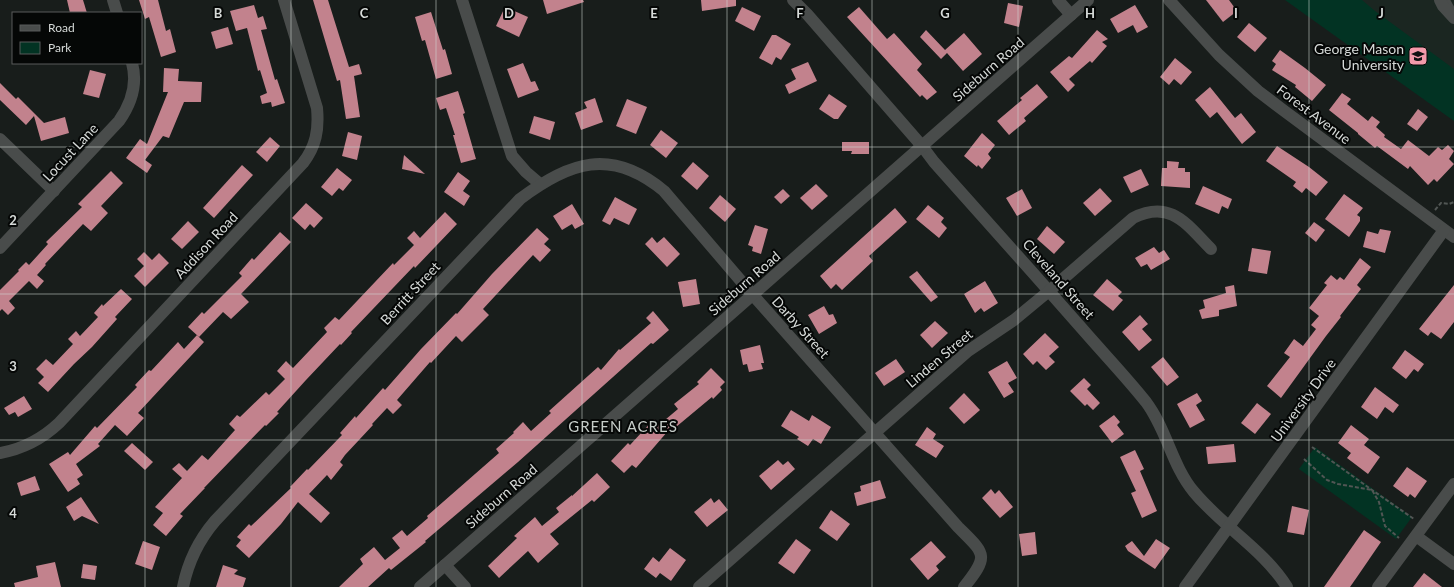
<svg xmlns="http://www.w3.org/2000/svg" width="1454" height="587" font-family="Lato,sans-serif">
  <rect width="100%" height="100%" fill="#181d1b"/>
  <path fill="#1b2621" d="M1310,0H1454V112Z"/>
  <g fill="#023323">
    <path d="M1285,0H1362L1375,11L1454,69V121Z"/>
    <path d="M1315,447L1412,517L1396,539L1299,469Z"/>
  </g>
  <g fill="#c2828d">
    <path d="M67,0H83L87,13H70Z"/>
    <path d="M139,0H158L166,31L170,29L176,52L161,57L149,17L145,19Z"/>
    <path d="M313,0H328L349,67L359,64L362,74L354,76L360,117L346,119L340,80L337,81Z"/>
    <path d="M543,0H583L584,2L547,14Z"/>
    <path d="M701,0H736V6L702,11Z"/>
    <path d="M1206,0H1229L1237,11L1223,22Z"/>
    <path d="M1008,3L1023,6L1019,27L1004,23Z"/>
    <path d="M254,5L258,18L263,16L267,29L261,30L275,80L277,79L285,103L272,107L271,102L262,104L260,96L267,93L260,70L258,71L247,28L236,31L230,11Z"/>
    <path d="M1135,5L1148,27L1137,33L1133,25L1118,33L1110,19Z"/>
    <path d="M505,7L528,17L519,37L496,26Z"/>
    <path d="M742,7L761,16L754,31L735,21Z"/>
    <path d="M859,7L887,39L894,33L922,64L917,70L937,92L927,100L922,95L920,97L847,17Z"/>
    <path d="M431,12L443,50L445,49L452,74L436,79L425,40L422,41L415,17Z"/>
    <path d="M1249,23L1267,38L1255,52L1237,37Z"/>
    <path d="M228,27L233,44L216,49L211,32Z"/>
    <path d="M926,30L945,50L964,33L982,54L963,71L947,53L941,59L920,37Z"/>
    <path d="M1097,30L1108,39L1102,42L1107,46L1092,63L1090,61L1069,79L1075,85L1068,92L1050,72L1069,56L1072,58Z"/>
    <path d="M772,35H776L791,44L781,60L776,57L772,65L759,58Z"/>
    <path d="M1280,50L1305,68L1326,85L1312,101L1295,87L1296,85L1272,70L1276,64L1272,61Z"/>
    <path d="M1175,58L1192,72L1181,85L1174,79L1169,85L1160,77Z"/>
    <path d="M808,62L817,81L789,94L785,85L796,79L791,69Z"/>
    <path d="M523,63L531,82L535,81L539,90L518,98L507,69Z"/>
    <path d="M164,68L179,69L178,81L202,82L201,102H184L169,138L163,136L145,160L152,165L147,173L126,158L140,139L147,144L168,92H163Z"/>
    <path d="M90,70L106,74L99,98L83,94Z"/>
    <path d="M0,83L16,99L18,97L44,123L65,117L69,133L41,141L34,116L26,125L0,100Z"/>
    <path d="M1037,84L1048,97L1024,118L1026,121L1009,135L997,121L1022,100L1020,98Z"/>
    <path d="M1210,87L1235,118L1241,113L1256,132L1242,144L1217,112L1210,118L1195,100Z"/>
    <path d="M458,91L465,113L463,114L476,159L461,163L453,135H455L446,108L440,110L436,98Z"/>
    <path d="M1342,93L1351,99L1347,104L1368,121L1372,116L1380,122L1376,127L1385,135L1384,137L1401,149L1408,140L1429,156L1438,147L1442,150L1448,145L1454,151L1449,159L1454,164L1437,182L1434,179L1428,185L1410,166L1408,169L1377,146L1375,148L1358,134V133L1329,110Z"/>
    <path d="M829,94L847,106L838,119H834L819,109Z"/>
    <path d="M595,98L603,122L581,130L575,113L587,108L584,102Z"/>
    <path d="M627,99L647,107L636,134L616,126Z"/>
    <path d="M1418,109L1428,117L1417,131L1407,124Z"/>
    <path d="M534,116L555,122L550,140L529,133Z"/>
    <path d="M661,130L678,143L666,158L650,145Z"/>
    <path d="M348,132L362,136L357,160L342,156Z"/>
    <path d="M982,133L995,145L988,154L991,158L982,169L978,165L977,167L964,156Z"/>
    <path d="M270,137L280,146L267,162L256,152Z"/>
    <path d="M842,142H869V154H851L852,151H842Z"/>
    <path d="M1277,146L1309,167L1328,182L1316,196L1306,188L1302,193L1293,186L1296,182L1266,161Z"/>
    <path d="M404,155L425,174L402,169Z"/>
    <path d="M1167,161L1179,162L1178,168H1185V172H1190V188L1161,186L1162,168H1167Z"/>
    <path d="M693,162L709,176L697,190L681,176Z"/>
    <path d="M242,165L253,175L214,218L203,208Z"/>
    <path d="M337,168L352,180L343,191L339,188L332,196L321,187Z"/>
    <path d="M1141,169L1149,185L1131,193L1123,177Z"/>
    <path d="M111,171L123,183L101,206L108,213L91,231L83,224L45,264L46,265L37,275L44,281L37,289L29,281L9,301L15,308L8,315L2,309L0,311V290L19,271L18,270L26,262L29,265L48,244L46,242L82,207L78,204Z"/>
    <path d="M458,172L470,181L463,191L470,196L464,206L444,192Z"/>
    <path d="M816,184L828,196L812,210L800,198Z"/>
    <path d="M1203,186L1232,199L1228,209L1222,206L1219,214L1195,204Z"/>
    <path d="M1100,188L1112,201L1095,216L1083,203Z"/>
    <path d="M783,189L790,196L781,204L774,197Z"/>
    <path d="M1022,189L1032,208L1017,216L1006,198Z"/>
    <path d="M1344,194L1363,208L1357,215L1360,217V221L1349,237L1325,219Z"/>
    <path d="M720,195L736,209L725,222L709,208Z"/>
    <path d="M615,197L637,209L629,225L614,218L610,225L602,221Z"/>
    <path d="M306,203L323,218L314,228L310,224L305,230L292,218Z"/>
    <path d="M572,204L584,224L575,229L572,224L562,230L553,216Z"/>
    <path d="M928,205L944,218L941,222L947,228L939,238L916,219Z"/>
    <path d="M895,208L907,222L869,256L873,261L842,290L836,284L831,289L820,276Z"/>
    <path d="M445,212L457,224L415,268L414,266L351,332L352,333L341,345L340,344L306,380L277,412L279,413L266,426L265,425L204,488H205L180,514L183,516L166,536L153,525L163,513L155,507L182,478L172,469L179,463L187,471L202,455L208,460L235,430L229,424L237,415L240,417L266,392L269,395L285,379L277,371L286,361L293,368L327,332L324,328L335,317L339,320L393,263L394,265L414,245L407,238L414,231L420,238Z"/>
    <path d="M188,221L199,232L182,249L171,239Z"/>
    <path d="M1314,222L1325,230L1316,242L1305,233Z"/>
    <path d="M755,225L768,229L761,254L752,251L753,247L748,245Z"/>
    <path d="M1047,226L1065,242L1054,254L1037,239Z"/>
    <path d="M537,228L549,239L544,244L551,250L540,262L533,255L483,309L489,315L462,342L456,336L431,363L430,362L397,400L402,405L393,414L387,408L372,424L373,425L345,455L340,462L343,465L331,480L327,475L309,494L330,513L321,523L298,502L281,524L249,558L236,546L241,540L237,537L249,524L251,526L291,488L290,487L307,469L308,470L342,435L340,433L355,416L356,418L383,388L385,390L421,349L456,313L457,314L492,274Z"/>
    <path d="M1380,229L1391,231L1385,253L1363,247L1367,231L1378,234Z"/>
    <path d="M280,232L291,242L241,294L249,302L231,319L223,312L199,337L188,327L202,312L204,314L242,276L239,273L252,258L254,260Z"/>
    <path d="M652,237L657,243L664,237L680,254L667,267L645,244Z"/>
    <path d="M1154,247L1159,253L1164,250L1170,259L1151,270L1147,264L1141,267L1135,258Z"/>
    <path d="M1252,248L1271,251L1267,274L1248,271Z"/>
    <path d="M144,252L152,260L159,253L169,263L145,287L134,276L144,266L137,259Z"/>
    <path d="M1360,258L1371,267L1357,285L1361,289L1340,316L1341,317L1326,336L1281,398L1267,386L1290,357L1284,353L1294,339L1303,346L1316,329L1311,325L1319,316L1309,308L1327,285L1324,283L1331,275L1337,280L1340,277L1344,280Z"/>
    <path d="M917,271L938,297L931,302L909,277Z"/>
    <path d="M696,279L700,304L683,307L678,282Z"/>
    <path d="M1107,279L1122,292L1118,296L1123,300L1113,311L1093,295Z"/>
    <path d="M985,281L998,303L984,312L981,308L975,313L964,294Z"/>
    <path d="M1234,285L1237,306L1219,310V316L1202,319L1199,310L1205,308L1203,300L1226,293L1225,287Z"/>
    <path d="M1454,285V322L1441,339L1431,332L1428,336L1419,329Z"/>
    <path d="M121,289L132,299L115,317L117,319L92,347L74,364L48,392L38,383L44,377L36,369L46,359L53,365L73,344L68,339L76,331L80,336L98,317L94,313L102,304L103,306Z"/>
    <path d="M824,306L829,315L833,314L837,323L819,334L808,315Z"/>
    <path d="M653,311L669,330L653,344L651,343L518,462L425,541L426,542L391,570L389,568L368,587H339L363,564L360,559L374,547L385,560L400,548L392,538L402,530L407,536L428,518L427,516L499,453L496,449L514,433L513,432L523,422L531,431L551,413L549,411L598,367L601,370L619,349L620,350L651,323L646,318Z"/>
    <path d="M1140,315L1148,324L1142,329L1152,340L1139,351L1122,332Z"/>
    <path d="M935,321L948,333L932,348L920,335Z"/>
    <path d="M1045,333L1059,347L1049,356L1055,362L1046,370L1037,361L1033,365L1023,354Z"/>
    <path d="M197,335L204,342L138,413L144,418L127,436L115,425L98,444L100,446L76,464L83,475L77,479L80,484L68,492L49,464L68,452L70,455L95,426L97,428L137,387L135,385L149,370L151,371L178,342L184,349Z"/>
    <path d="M760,345L764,363H761L763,369L749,372L747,364L743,365L740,350Z"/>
    <path d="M1405,350L1424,364L1418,372L1414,369L1406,379L1392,368Z"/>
    <path d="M1163,357L1179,377L1167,386L1151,367Z"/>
    <path d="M896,359L905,372L884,386L875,373Z"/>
    <path d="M1007,361L1017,378L1008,383L1014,392L1004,398L988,372Z"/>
    <path d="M711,368L725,382L720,387L722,390L713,399L712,397L676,427L674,424L636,468L632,465L624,473L611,461L628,443L630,445L654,419L659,425L678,409L674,404L699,384L697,382Z"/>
    <path d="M1084,378L1091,385L1087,389L1100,403L1093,410L1087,404L1085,406L1070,391Z"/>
    <path d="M1375,387L1399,405L1393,413L1385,407L1377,419L1361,407Z"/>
    <path d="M964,393L980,410L964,424L949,408Z"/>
    <path d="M1197,393L1202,401L1196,405L1205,420L1190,428L1177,404Z"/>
    <path d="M24,396L32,409L18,417L15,412L9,415L4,408Z"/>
    <path d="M1257,403L1271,414L1255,434L1241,423Z"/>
    <path d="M791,410L809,421L812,415L831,427L821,444L813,439L808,446L797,439L799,437L781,426Z"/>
    <path d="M1114,415L1120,422L1117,425L1124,434L1112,443L1099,426Z"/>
    <path d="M1351,425L1369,439L1364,445L1380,457L1368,474L1347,458L1351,453L1338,443Z"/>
    <path d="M927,427L936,434L933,439L944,446L936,458L915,445Z"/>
    <path d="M132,443L153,462L145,470L124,451Z"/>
    <path d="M1234,444L1236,462L1208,464L1206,447Z"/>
    <path d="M1135,450L1144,469L1140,471L1157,511L1142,518L1131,493L1136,491L1120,457Z"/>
    <path d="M778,460L783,465L788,461L795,469L771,490L759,476Z"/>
    <path d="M1407,467L1427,481L1415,498L1410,494L1408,497L1393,486Z"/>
    <path d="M597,473L610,487L594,502L592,500L550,534L559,544L538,563L528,551L499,578L488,566L517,538L514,536L535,517L542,526L559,512L556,508L572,495V496Z"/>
    <path d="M35,476L40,490L21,496L17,483Z"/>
    <path d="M880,480L886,498L857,506L854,493L861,491L860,486Z"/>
    <path d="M991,489L995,494L999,490L1013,507L1000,518L982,498Z"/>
    <path d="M81,497L99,524L82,516L74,521L66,507Z"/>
    <path d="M711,498L714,503L719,499L728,510L707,527L694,512Z"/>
    <path d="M1292,506L1309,510L1304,535L1287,532Z"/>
    <path d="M831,510L850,524L837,541L819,528Z"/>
    <path d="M1364,530L1381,542L1357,577L1350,587H1324Z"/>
    <path d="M1035,532L1037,554L1022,556L1019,534Z"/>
    <path d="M796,539L811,550L794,574L778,563Z"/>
    <path d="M1156,539L1170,548L1155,569L1128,551L1125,546L1132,541L1144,556Z"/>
    <path d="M143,541L160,547L152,570L135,564Z"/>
    <path d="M931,541L946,557L936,566L939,570L928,580L910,559Z"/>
    <path d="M670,548L686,560L671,581L660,573L656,578L644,569L653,557L659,562Z"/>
    <path d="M55,562L61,587H15L14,583L38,577L36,566Z"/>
    <path d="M83,564L97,566L95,580L81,578Z"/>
    <path d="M223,565L238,570L234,574L246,578L243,587H216Z"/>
    <path d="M1424,573L1442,587H1413Z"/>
  </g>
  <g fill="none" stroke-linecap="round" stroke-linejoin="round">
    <g stroke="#515654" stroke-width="2" stroke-dasharray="4 2" stroke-linecap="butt">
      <path d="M1435,210L1441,203L1449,204L1454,202"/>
      <path d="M1312,447L1372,490L1414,519"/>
      <path d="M1304,459L1327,480L1338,484L1372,490L1379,502L1385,526L1399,538"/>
    </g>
    <path stroke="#494c4b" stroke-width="6" d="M1447,0L1452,9"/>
    <g stroke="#494c4b" stroke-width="12">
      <path d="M113,0L117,13"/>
      <path d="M462,0L512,156L526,172L540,184"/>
      <path d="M793,0L807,14L922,146L934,162C985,219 1035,275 1085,332C1105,355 1127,378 1146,402C1167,430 1172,466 1194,492C1223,527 1263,549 1287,587"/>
      <path d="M1058,0L1071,15"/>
      <path d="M1169,0L1219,55L1258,91L1283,110L1454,237"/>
      <path d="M0,139L54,191"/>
      <path d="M0,248L119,121C131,104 138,85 132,63"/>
      <path d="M0,453C23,449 42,439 59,423L303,163C316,146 319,130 317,108L284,0"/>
      <path d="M1416,536L1454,564"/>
      <path d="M445,565L465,587"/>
      <path d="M183,587C188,562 198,541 215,521L520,199C569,162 611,147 664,191L753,295L958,527C985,554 990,555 964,587"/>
      <path d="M420,587L1088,0"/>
      <path d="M699,587L968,351L1014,320L1049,291L1133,218C1171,199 1187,225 1211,249"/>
      <path d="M1185,587L1444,230"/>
      <path d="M1378,587L1454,484"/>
    </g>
    <path stroke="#494c4b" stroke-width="12" d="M1440,0L1443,6L1454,18"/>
  </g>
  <path fill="none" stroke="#d6dad8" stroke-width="1" stroke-opacity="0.55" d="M145,0V587M291,0V587M436,0V587M582,0V587M727,0V587M872,0V587M1018,0V587M1163,0V587M1309,0V587M0,147H1454M0,294H1454M0,440H1454"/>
  <defs>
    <g id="university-square" transform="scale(1)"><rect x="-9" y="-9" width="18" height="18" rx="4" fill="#f39aaa" stroke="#050706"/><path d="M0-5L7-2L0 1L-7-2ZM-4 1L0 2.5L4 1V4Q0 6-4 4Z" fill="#111"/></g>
  </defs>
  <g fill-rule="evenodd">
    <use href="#university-square" x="1418" y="56"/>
  </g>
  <g text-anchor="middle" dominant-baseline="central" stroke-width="4" stroke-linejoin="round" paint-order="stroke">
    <g font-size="14" fill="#d6dad8" stroke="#050706" text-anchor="end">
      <text x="1404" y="48">George Mason<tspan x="1404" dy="16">University</tspan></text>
    </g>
    <g font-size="14" fill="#d6dad8" stroke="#050706">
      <text transform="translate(988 69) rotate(-41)">Sideburn Road</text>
      <text transform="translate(1314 114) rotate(37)">Forest Avenue</text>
      <text transform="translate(70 152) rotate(-47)">Locust Lane</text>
      <text transform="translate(206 245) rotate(-47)">Addison Road</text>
      <text transform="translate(1059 279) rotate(49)">Cleveland Street</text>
      <text transform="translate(744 283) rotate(-41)">Sideburn Road</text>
      <text transform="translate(410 293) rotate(-47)">Berritt Street</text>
      <text transform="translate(801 327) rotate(48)">Darby Street</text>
      <text transform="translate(939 358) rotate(-40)">Linden Street</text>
      <text transform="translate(1303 400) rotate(-54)">University Drive</text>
      <text transform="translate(501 496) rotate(-41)">Sideburn Road</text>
    </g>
    <g font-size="15" letter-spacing="1" fill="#c5ccc8" stroke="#050706">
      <text x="623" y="426">GREEN ACRES</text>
    </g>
  </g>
  <g font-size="13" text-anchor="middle" font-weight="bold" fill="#d6dad8" stroke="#050706" stroke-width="4" stroke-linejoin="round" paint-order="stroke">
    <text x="218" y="18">B</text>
    <text x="364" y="18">C</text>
    <text x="509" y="18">D</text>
    <text x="654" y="18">E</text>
    <text x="800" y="18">F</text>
    <text x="945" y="18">G</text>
    <text x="1090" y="18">H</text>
    <text x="1236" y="18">I</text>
    <text x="1381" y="18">J</text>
    <text x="13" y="225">2</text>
    <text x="13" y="371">3</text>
    <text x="13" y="518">4</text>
  </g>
  <rect x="12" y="12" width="130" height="52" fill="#050706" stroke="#595b5a"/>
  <rect x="20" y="25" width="20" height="6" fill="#494c4b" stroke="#595b5a"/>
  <text x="48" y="32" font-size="12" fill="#d6dad8">Road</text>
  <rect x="20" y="42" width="20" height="12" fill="#023323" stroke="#595b5a"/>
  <text x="48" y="52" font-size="12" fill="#d6dad8">Park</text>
</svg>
